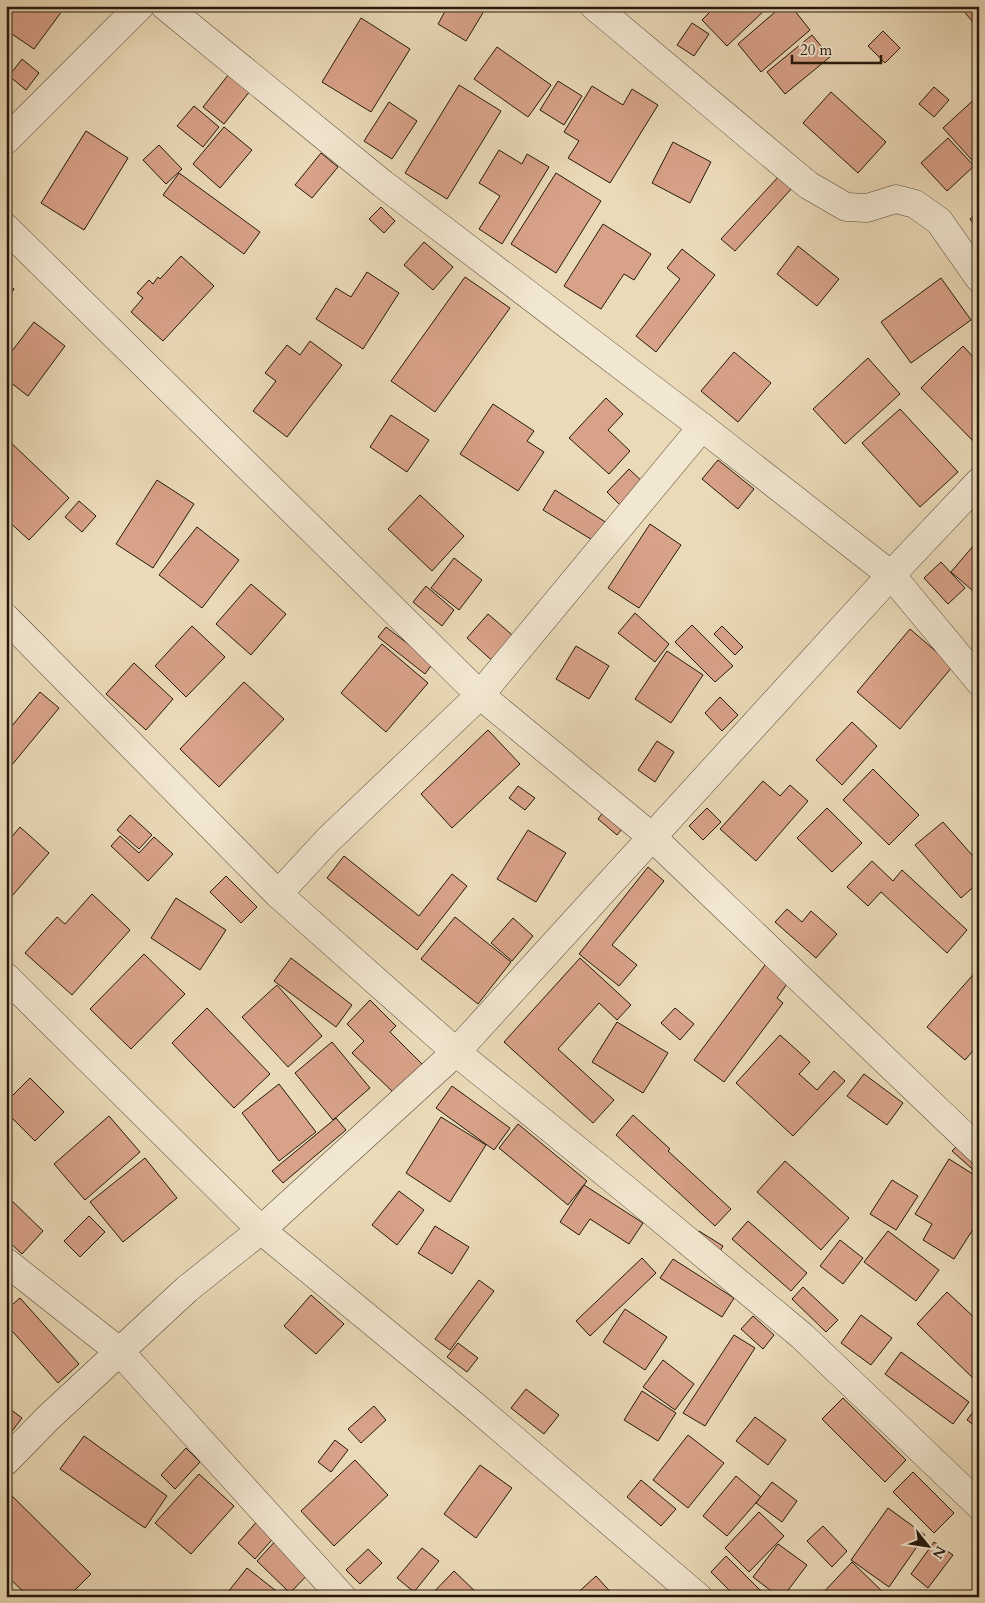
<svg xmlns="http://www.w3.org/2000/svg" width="985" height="1603" font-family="Cardo,serif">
  <rect width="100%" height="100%" fill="#ebdab8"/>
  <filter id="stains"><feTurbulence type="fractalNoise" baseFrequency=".004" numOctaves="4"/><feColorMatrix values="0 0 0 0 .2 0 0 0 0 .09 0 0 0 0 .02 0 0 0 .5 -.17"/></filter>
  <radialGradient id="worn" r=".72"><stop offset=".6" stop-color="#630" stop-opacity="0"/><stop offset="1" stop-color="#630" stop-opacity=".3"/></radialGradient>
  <g fill="#d8a288" stroke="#25190d">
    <path d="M6,6H55L62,11L34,49L6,30Z"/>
    <path d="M448,6H487L466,41L438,24Z"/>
    <path d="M716,6H769L727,46L702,20Z"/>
    <path d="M782,6H791L810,30L761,72L738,44Z"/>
    <path d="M959,6H979V17L973,22Z"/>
    <path d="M361,18L410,49L371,112L322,82Z"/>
    <path d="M692,23L709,34L694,56L677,45Z"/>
    <path d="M883,31L900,48L885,63L868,46Z"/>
    <path d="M812,35L830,57L785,94L767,72Z"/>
    <path d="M497,47L551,85L528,117L474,79Z"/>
    <path d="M22,59L39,73L26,90L9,76Z"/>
    <path d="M229,74L250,91L224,124L203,107Z"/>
    <path d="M558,81L582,96L564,125L540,110Z"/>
    <path d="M459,85L501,111L447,199L405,173Z"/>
    <path d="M592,86L623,105L632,89L658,105L610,183L568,158L579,141L564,132Z"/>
    <path d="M934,87L949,100L934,117L919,104Z"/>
    <path d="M831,92L886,142L858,173L803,123Z"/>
    <path d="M979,95V168L943,128Z"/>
    <path d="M389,102L417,121L392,159L364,141Z"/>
    <path d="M194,106L219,127L203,147L177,126Z"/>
    <path d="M224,127L252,150L220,188L193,164Z"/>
    <path d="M86,131L128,158L84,230L41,203Z"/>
    <path d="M948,138L974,166L947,191L921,163Z"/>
    <path d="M673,142L711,162L690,203L652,183Z"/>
    <path d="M159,145L182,169L166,184L143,160Z"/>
    <path d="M499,150L522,164L527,154L549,167L502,244L479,229L500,196L479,183Z"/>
    <path d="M321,153L338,167L312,198L295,185Z"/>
    <path d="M179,173L260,232L244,254L163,195Z"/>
    <path d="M556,173L601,201L556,273L511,244Z"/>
    <path d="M780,175L793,187L735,251L721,239Z"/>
    <path d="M381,207L395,221L384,233L369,219Z"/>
    <path d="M979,213V231L970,219Z"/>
    <path d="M603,224L651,254L634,280L624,274L601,309L564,286Z"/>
    <path d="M424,242L453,267L433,290L404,265Z"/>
    <path d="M798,246L839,279L817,306L777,274Z"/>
    <path d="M682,249L715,275L656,352L636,336L680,279L667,268Z"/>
    <path d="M181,256L214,286L163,341L131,312L143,298L137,293L149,280L153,284L158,277L160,279Z"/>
    <path d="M367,272L399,293L363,349L316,319L336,288L351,297Z"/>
    <path d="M465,277L510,308L435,412L391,381Z"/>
    <path d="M941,278L971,320L911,363L881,322Z"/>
    <path d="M6,284L14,289L6,301Z"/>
    <path d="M34,322L65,346L28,396L6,379V359Z"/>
    <path d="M310,341L342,365L287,437L253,411L276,381L265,373L287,345L300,355Z"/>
    <path d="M963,346L979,363L978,446L921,388Z"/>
    <path d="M734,352L771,383L738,422L701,391Z"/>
    <path d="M868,358L900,394L845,444L813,409Z"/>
    <path d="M606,398L623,414L608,430L630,451L609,474L569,438Z"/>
    <path d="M493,404L534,431L527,441L544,452L518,491L460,454Z"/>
    <path d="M900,409L958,472L920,507L862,443Z"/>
    <path d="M391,415L429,440L407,472L370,447Z"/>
    <path d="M6,438L69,498L29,540L6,519Z"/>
    <path d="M718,460L754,489L738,509L702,479Z"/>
    <path d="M629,469L646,485L624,509L607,492Z"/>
    <path d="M157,480L194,504L153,568L116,544Z"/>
    <path d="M555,490L610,525L599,544L543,510Z"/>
    <path d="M420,495L464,536L432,571L388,529Z"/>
    <path d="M79,501L96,516L82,532L65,517Z"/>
    <path d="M650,524L681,545L639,608L608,588Z"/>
    <path d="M197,527L239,560L202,608L159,575Z"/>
    <path d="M979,539V596L951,572Z"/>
    <path d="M454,558L482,580L459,610L431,588Z"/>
    <path d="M941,562L965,588L948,604L924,578Z"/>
    <path d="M251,584L286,614L251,655L216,624Z"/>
    <path d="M426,586L454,610L442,626L413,602Z"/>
    <path d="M635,613L669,644L655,662L618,633Z"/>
    <path d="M488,614L518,640L497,665L467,638Z"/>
    <path d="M692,625L733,666L715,682L675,642Z"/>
    <path d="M192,626L225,657L186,697L155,666Z"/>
    <path d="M722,626L743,647L735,655L714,634Z"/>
    <path d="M386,627L433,663L425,674L378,637Z"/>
    <path d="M910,629L953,666L900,729L857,692Z"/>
    <path d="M382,644L428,683L386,732L341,693Z"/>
    <path d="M576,646L609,666L589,699L556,679Z"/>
    <path d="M667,651L703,675L671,723L635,699Z"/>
    <path d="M134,663L173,699L146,730L106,694Z"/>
    <path d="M244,682L284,719L219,787L180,749Z"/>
    <path d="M40,692L59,708L6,772V733Z"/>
    <path d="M720,697L738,715L722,731L705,713Z"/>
    <path d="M852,722L877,746L842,785L816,760Z"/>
    <path d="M488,730L520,764L452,828L421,794Z"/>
    <path d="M657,741L674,752L655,782L638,770Z"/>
    <path d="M873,769L919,815L889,845L843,800Z"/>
    <path d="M763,781L780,796L790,785L808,801L756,861L720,829Z"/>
    <path d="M518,786L535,798L525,810L509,798Z"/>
    <path d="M608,806L627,823L617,835L598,819Z"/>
    <path d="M707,808L721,822L703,840L689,826Z"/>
    <path d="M827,808L862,843L832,872L797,838Z"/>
    <path d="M130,815L152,835L139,849L117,830Z"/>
    <path d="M943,822L979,863V882L961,898L915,845Z"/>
    <path d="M20,827L49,853L6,903V838L9,840Z"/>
    <path d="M528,830L566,853L536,902L497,879Z"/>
    <path d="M120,836L139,853L154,837L173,854L148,881L111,846Z"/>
    <path d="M344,856L419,916L452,874L467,886L417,950L327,878Z"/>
    <path d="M872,861L893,881L902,870L967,930L947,953L881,892L868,906L847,887Z"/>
    <path d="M648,867L664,881L612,945L637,965L619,986L579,954Z"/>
    <path d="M226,876L257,907L241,923L210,892Z"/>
    <path d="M92,894L130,930L72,995L25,953L57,917L65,924Z"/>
    <path d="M176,898L226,930L200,970L151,938Z"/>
    <path d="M787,909L802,922L811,911L837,934L816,958L775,922Z"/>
    <path d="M455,917L511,962L478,1004L421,959Z"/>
    <path d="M513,918L533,936L512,961L491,943Z"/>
    <path d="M144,954L185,994L131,1049L90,1009Z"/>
    <path d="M771,957L794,974L777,998L783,1003L724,1082L694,1060Z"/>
    <path d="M291,958L352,1005L336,1027L274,981Z"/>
    <path d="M580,958L631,1005L617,1020L599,1003L558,1049L614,1100L593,1123L504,1042Z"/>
    <path d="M979,968V1044L965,1060L927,1027Z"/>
    <path d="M277,985L322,1036L288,1067L242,1017Z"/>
    <path d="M370,1000L396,1026L390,1032L422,1064L394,1093L352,1053L364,1041L347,1024Z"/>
    <path d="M207,1008L270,1074L234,1108L172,1043Z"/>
    <path d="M675,1008L694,1024L680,1040L661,1023Z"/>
    <path d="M617,1022L668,1053L643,1093L592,1062Z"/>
    <path d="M780,1035L810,1062L799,1074L817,1090L834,1071L845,1081L793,1136L736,1083Z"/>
    <path d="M332,1042L370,1088L333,1120L295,1073Z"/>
    <path d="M864,1074L903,1103L887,1125L847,1096Z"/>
    <path d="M30,1078L64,1112L35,1141L6,1112V1102Z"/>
    <path d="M279,1084L316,1132L279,1161L242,1113Z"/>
    <path d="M452,1086L510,1128L494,1150L436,1108Z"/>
    <path d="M633,1115L670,1149L668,1151L731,1209L715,1226L616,1135Z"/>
    <path d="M109,1116L140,1152L85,1200L54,1164Z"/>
    <path d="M441,1117L486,1145L450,1202L406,1173Z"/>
    <path d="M336,1118L346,1130L283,1183L272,1171Z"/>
    <path d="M518,1124L587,1181L568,1205L499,1148Z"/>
    <path d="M963,1140L979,1155V1175L952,1151Z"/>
    <path d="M145,1158L177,1198L123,1242L90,1202Z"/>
    <path d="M949,1159L979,1178V1220L954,1259L923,1240L932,1224L915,1214Z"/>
    <path d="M785,1161L849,1218L821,1250L757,1192Z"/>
    <path d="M892,1180L918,1196L896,1230L870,1214Z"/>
    <path d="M584,1185L643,1223L629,1244L590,1219L579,1235L560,1222Z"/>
    <path d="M399,1191L424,1210L397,1245L372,1225Z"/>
    <path d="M8,1197L43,1231L22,1254L6,1239Z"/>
    <path d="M89,1216L105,1232L80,1257L64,1241Z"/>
    <path d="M748,1221L807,1273L791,1291L732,1239Z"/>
    <path d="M435,1226L469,1247L452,1274L418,1253Z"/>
    <path d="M699,1231L723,1246L717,1256L693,1242Z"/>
    <path d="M888,1231L939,1270L916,1301L864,1262Z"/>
    <path d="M840,1240L863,1258L843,1284L820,1266Z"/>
    <path d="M642,1258L656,1273L590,1336L576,1321Z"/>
    <path d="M673,1259L734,1298L722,1317L660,1278Z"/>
    <path d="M479,1280L494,1291L450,1350L435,1339Z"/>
    <path d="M803,1287L838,1320L826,1332L792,1299Z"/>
    <path d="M947,1292L979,1322V1376L975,1380L917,1324Z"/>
    <path d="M311,1295L344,1324L316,1354L284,1326Z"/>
    <path d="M20,1298L79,1364L58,1383L6,1324V1310Z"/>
    <path d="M625,1309L667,1337L645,1370L603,1342Z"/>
    <path d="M861,1315L892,1338L871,1365L841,1343Z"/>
    <path d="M753,1316L774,1335L763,1349L741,1329Z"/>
    <path d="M734,1335L755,1348L705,1426L683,1413Z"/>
    <path d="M458,1343L478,1358L467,1372L447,1357Z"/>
    <path d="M901,1352L969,1402L953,1424L885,1374Z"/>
    <path d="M663,1360L694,1384L675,1410L643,1387Z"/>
    <path d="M526,1389L559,1415L544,1434L511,1408Z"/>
    <path d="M642,1391L676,1413L658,1441L624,1420Z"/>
    <path d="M843,1398L906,1460L885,1482L822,1419Z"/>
    <path d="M979,1404V1429L967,1420Z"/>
    <path d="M6,1406L22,1418L6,1439Z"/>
    <path d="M374,1406L386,1420L361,1443L348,1429Z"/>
    <path d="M755,1417L786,1440L768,1465L736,1441Z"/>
    <path d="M688,1435L724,1463L688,1508L653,1480Z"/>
    <path d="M84,1436L167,1496L145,1528L60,1469Z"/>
    <path d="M335,1440L348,1450L331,1472L318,1462Z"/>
    <path d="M186,1448L200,1462L175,1489L161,1475Z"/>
    <path d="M355,1460L388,1495L334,1546L301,1511Z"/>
    <path d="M480,1465L512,1488L476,1538L444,1514Z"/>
    <path d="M913,1472L954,1513L934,1533L893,1492Z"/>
    <path d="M199,1474L234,1506L191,1554L155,1523Z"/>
    <path d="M736,1476L761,1497L727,1536L703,1516Z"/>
    <path d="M641,1480L676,1509L661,1526L627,1497Z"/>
    <path d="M772,1482L797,1501L782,1522L756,1503Z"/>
    <path d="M8,1492L91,1574L68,1597H29L6,1575Z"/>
    <path d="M888,1508L925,1535L889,1587L851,1560Z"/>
    <path d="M759,1512L784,1536L749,1572L725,1548Z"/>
    <path d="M259,1519L277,1534L255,1559L238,1543Z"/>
    <path d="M823,1526L847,1551L832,1567L807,1541Z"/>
    <path d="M280,1536L313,1569L290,1593L257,1561Z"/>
    <path d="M934,1542L953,1555L928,1588L911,1574Z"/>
    <path d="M778,1544L807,1565L783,1597H779L753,1577Z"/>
    <path d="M422,1548L439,1561L414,1592L397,1578Z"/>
    <path d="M368,1549L382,1563L360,1584L346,1570Z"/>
    <path d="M726,1556L767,1597H736L711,1572Z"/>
    <path d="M852,1562L888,1597L820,1596Z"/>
    <path d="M247,1568L280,1594L278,1597H224Z"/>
    <path d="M454,1571L481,1597H429Z"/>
    <path d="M596,1576L615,1597H573Z"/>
  </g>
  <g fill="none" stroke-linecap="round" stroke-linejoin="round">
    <g stroke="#564938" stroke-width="29">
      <g id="street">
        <path d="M165,6L383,184L702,427L891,575L979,681"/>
        <path d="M594,6L808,185L846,207L867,208L896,199L915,204L939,221L979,278"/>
        <path d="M6,140L140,6"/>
        <path d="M6,228L480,695L652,837L979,1150"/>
        <path d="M6,618L278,894L456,1052L624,1188L802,1336L979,1505"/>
        <path d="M278,894L328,840L480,695L702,427"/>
        <path d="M6,977L261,1230L470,1402L698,1597"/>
        <path d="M6,1262L120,1352L342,1597"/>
        <path d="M6,1461L48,1418L187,1289L261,1230L456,1052L891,575L979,482"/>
      </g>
    </g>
    <use href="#street" stroke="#f2e7d1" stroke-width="28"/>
  </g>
  <rect width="985" height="1603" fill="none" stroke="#ebdab8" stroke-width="25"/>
  <rect x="8" y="8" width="970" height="1588" fill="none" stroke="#25190d" stroke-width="2.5"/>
  <rect x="12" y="12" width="960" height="1578" fill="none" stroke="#25190d"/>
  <g transform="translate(928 1546) rotate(120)" stroke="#f2e7d1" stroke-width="4" paint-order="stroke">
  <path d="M0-4L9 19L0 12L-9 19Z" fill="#25190d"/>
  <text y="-8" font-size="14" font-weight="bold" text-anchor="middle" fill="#25190d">N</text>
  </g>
  <path d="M792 55v8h89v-8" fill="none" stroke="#25190d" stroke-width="2.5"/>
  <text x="800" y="55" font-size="15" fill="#25190d" stroke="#f2e7d1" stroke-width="4" paint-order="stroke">20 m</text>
  <rect width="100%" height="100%" filter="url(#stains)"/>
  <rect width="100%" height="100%" fill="url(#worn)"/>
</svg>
